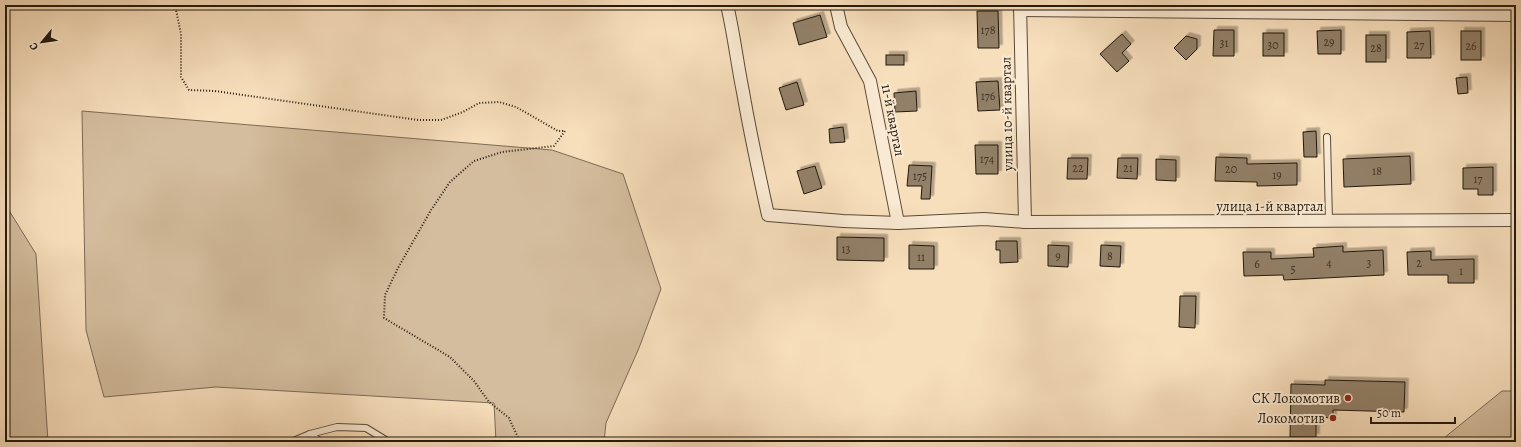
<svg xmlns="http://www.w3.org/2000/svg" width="1521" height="447" font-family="Alegreya,serif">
  <defs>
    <filter id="shadow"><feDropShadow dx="3.5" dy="-3.5" stdDeviation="0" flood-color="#0004"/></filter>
  </defs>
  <rect width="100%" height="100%" fill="#f8dfbc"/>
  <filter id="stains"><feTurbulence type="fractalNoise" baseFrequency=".005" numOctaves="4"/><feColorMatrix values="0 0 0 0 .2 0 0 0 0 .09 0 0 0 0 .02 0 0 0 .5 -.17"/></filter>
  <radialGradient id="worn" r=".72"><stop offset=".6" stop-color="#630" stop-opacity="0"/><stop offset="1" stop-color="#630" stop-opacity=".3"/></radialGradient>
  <g fill="#d4bd9e" stroke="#7c6b55">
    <path d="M82,111L552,150L623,174L661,289L639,348L606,423L604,442H496L494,403L216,387L104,397L86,330Z"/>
    <path d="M5,204L36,254L48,442H5Z"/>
    <path d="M1502,391H1516V442H1439Z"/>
  </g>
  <g fill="#928068" stroke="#23190c" filter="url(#shadow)">
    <path d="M977,11H998L999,48H978Z"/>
    <path d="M820,15L827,37L799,45L793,23Z"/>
    <path d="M1214,30H1234V56H1213Z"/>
    <path d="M1341,30V54H1318L1317,31Z"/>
    <path d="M1430,31L1431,58H1407V32Z"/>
    <rect x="1461" y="31" width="20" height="29"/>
    <rect x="1263" y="33" width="21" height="23"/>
    <path d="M1122,34L1131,44L1122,53L1129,61L1117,72L1100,54Z"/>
    <rect x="1366" y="35" width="20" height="27"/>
    <path d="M1186,36L1197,39V49L1186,60L1174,48Z"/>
    <rect x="886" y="55" width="18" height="10"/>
    <path d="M1467,77L1468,93L1458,94L1456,78Z"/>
    <path d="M998,81L1000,110L978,111L976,82Z"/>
    <path d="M797,82L804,105L786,110L779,88Z"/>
    <path d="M916,91L917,111L895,112L894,93Z"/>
    <path d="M843,127L845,142L830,143L829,129Z"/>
    <path d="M1316,131L1317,157H1304L1303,132Z"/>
    <path d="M975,145H998V174H976Z"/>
    <path d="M1410,156L1411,184L1344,187L1343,159Z"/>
    <path d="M1216,157L1247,158V164L1297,163V185L1257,186V182L1215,181Z"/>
    <path d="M1068,158H1088L1087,179H1067Z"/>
    <path d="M1118,158H1138L1137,179L1117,178Z"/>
    <path d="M1156,159L1176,160V181L1156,180Z"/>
    <path d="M909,165L932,166L930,199H921L922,186H907Z"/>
    <path d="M815,166L822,188L804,194L797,171Z"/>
    <path d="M1493,167V195H1478V189H1463V168Z"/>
    <path d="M837,237L884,238V261L837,260Z"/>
    <path d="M996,241H1017L1018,262L1000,263V250H996Z"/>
    <path d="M909,245L934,246V269H909Z"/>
    <path d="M1048,245L1069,246L1068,267L1048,266Z"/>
    <path d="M1101,245L1121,246L1120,267L1100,266Z"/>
    <path d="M1343,246V252L1383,250L1384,275L1284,280L1283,275L1244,276L1243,252H1271V259L1314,257L1313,248Z"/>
    <path d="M1431,251V260L1474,259V283H1448V275H1408L1407,252Z"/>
    <path d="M1180,296H1196L1195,328L1179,327Z"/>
    <path d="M1325,380L1405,382L1404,412L1333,410V418L1316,417V437H1290L1291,384L1325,385Z"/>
  </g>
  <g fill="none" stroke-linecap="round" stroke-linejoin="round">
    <g stroke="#584a38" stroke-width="8">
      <g id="lane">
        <path d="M1327,137L1329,221"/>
        <path d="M310,434L321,442"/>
        <path d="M291,442L310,434L337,427L366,428L389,442"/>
      </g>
    </g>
    <g stroke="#584a38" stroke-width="14">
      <g id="street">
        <path d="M727,5C734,34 737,63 743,92C750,133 759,174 768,215L843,221L898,223L984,219L1025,222L1516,220"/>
        <path d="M836,5L841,27L870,81L898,223"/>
        <path d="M1020,5L1025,222"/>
        <path d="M1020,10L1516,15"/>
      </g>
    </g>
    <path stroke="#23190c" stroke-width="2" stroke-dasharray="1 2" stroke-linecap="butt" d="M175,5L181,34V77L189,90L215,91L418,120H441L463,112L479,103L499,102L516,107L558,131H565L554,146L502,152L474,161L450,182L431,210L398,268L385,295L384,318L450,357L474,381L489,402L509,418L520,442"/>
    <use href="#lane" stroke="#faead3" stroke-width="6"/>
    <use href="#street" stroke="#faead3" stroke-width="12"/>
  </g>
  <g fill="#8f2418" stroke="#faead3" stroke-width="1.5">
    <circle cx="1348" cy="398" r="4"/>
    <circle cx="1333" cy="418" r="4"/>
  </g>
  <g text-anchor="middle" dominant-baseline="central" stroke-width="4" stroke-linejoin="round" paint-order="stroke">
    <g font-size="12" fill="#3f3323">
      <text x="988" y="30">178</text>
      <text x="1329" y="42">29</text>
      <text x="1224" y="43">31</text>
      <text x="1273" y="45">30</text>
      <text x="1419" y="45">27</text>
      <text x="1471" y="46">26</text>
      <text x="1376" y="48">28</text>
      <text x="988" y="96">176</text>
      <text x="987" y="159">174</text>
      <text x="1078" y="168">22</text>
      <text x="1128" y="168">21</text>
      <text x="1231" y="169">20</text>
      <text x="1377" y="171">18</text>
      <text x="1277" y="175">19</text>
      <text x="920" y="176">175</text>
      <text x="1478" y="179">17</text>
      <text x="846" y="249">13</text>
      <text x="1058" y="256">9</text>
      <text x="1110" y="256">8</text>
      <text x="921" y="257">11</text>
      <text x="1329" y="263">4</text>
      <text x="1369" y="263">3</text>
      <text x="1419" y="263">2</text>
      <text x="1257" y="264">6</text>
      <text x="1293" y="269">5</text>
      <text x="1461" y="271">1</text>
    </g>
    <g font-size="14" fill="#23190c" stroke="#faead3">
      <text transform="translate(1007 114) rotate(-91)">улица 10-й квартал</text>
      <text transform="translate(893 120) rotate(79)">11-й квартал</text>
      <text x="1270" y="206">улица 1-й квартал</text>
    </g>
    <g font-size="14" fill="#23190c" stroke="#faead3" text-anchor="end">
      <text x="1340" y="398">СК Локомотив</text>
      <text x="1325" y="418">Локомотив</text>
    </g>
  </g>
  <rect width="1521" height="447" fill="none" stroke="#f8dfbc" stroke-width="20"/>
  <rect x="6" y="6" width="1509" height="435" fill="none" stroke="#23190c" stroke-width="2"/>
  <rect x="10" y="10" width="1501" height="427" fill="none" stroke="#23190c"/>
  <g transform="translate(42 42) rotate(241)" stroke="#faead3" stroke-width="3" paint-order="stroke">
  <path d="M0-3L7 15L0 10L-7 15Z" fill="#23190c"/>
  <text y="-6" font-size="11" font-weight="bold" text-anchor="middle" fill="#23190c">С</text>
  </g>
  <path d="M1371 417v6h84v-6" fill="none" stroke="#23190c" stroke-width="2"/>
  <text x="1377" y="417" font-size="12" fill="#23190c" stroke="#faead3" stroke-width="3" paint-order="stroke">50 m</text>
  <rect width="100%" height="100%" filter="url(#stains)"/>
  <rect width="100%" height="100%" fill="url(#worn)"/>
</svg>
